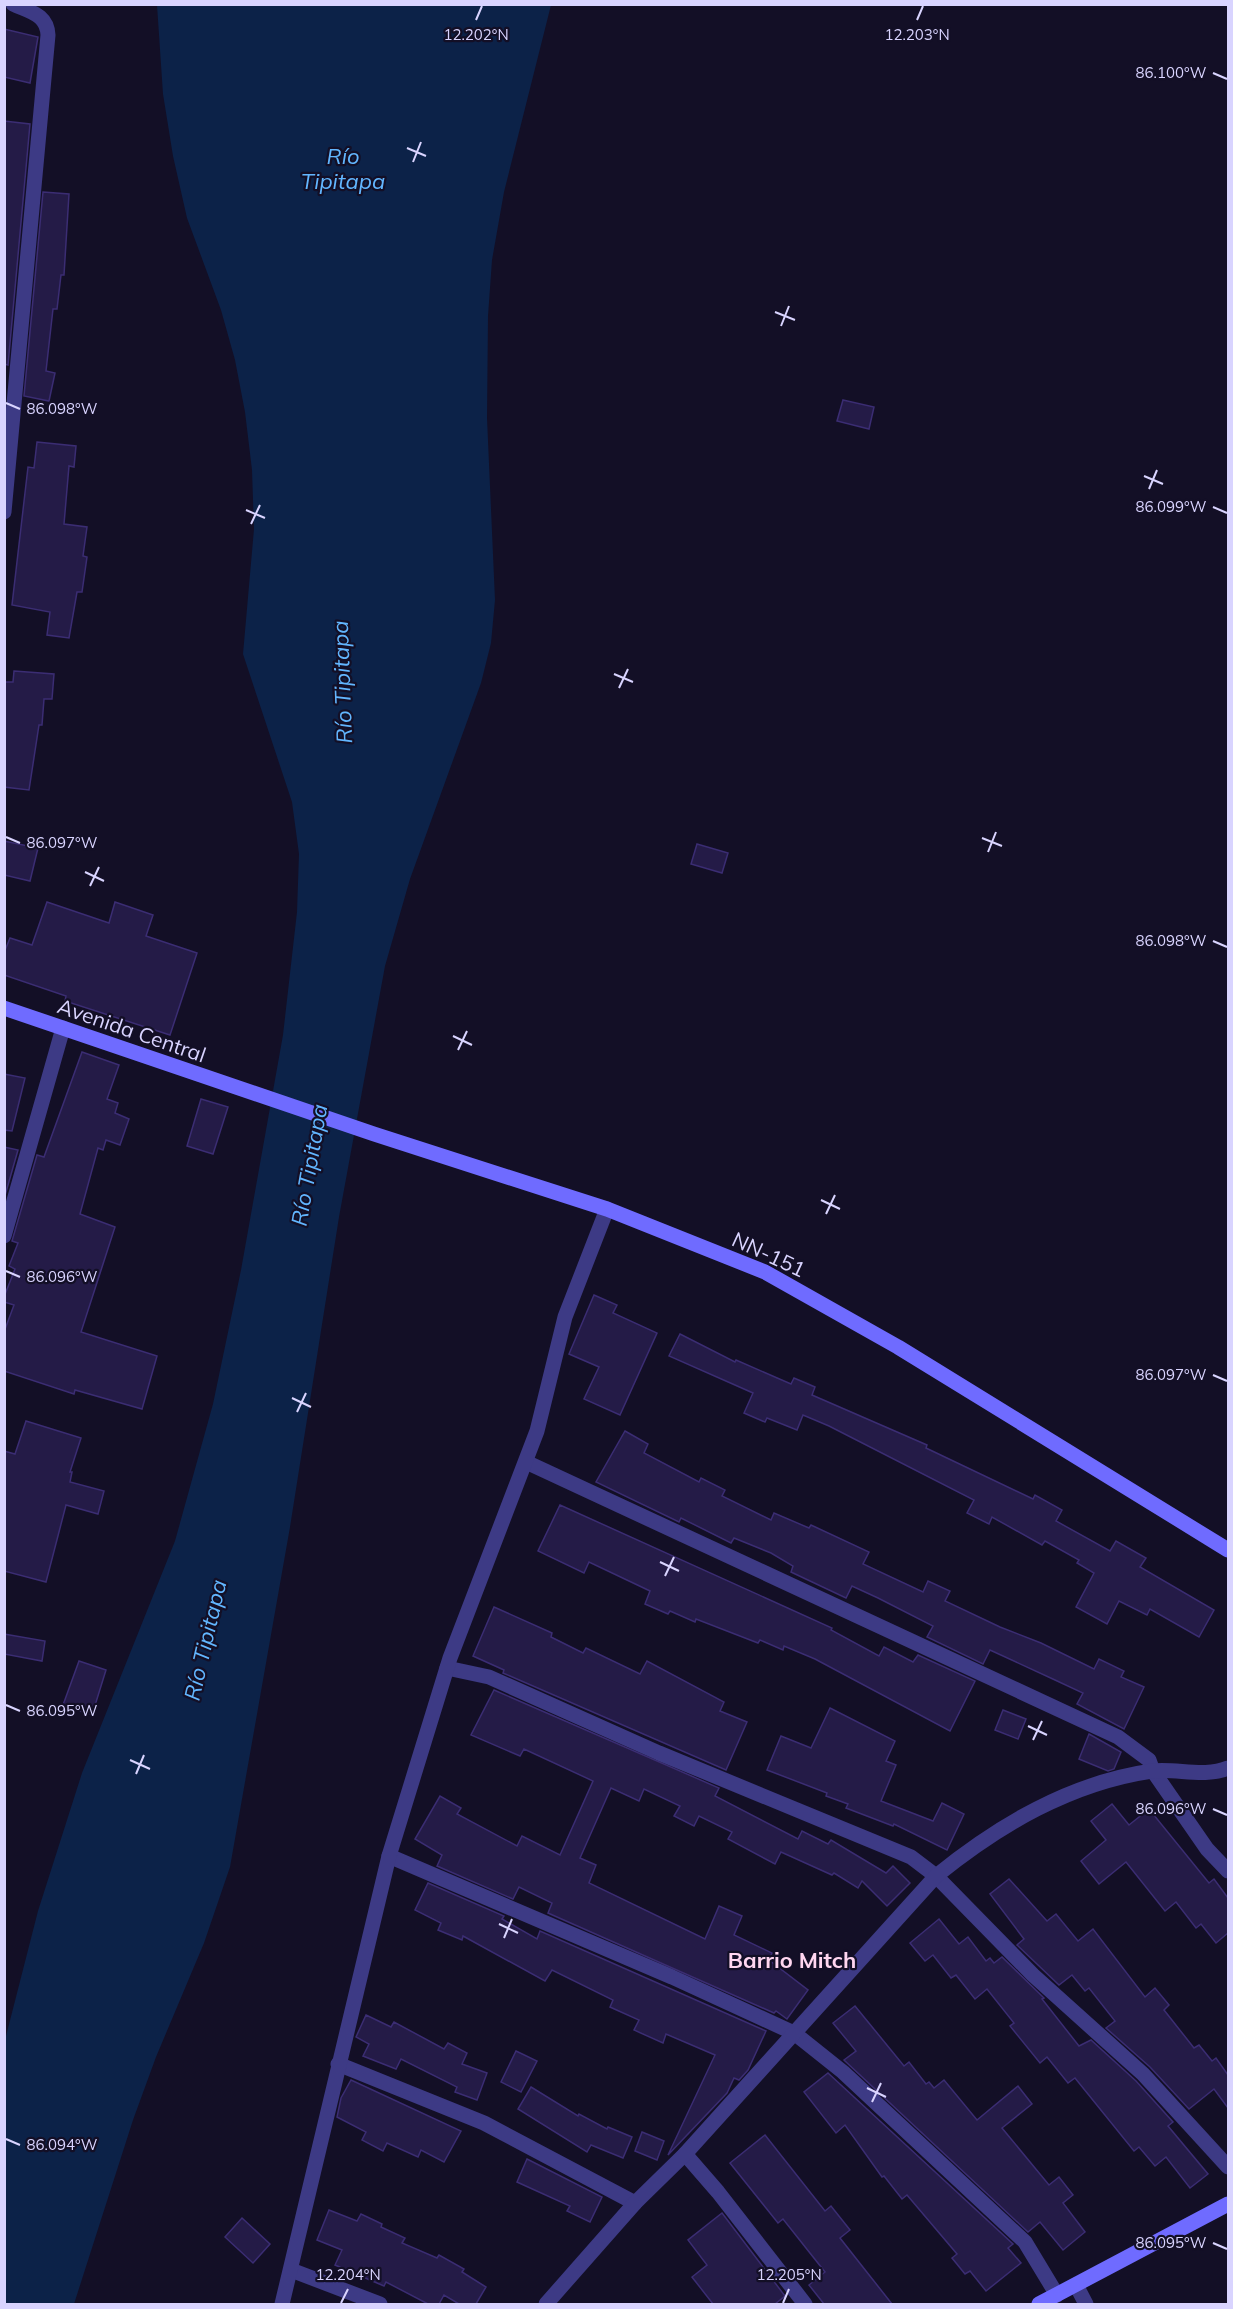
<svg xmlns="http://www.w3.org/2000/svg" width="1233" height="2309" font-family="Mulish,sans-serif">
  <rect width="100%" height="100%" fill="#130f26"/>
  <path fill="#0c2248" d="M157,5H551L504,192L492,260L488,316L487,418L495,600L491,643L481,683L410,879L385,966L339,1217L290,1527L230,1867L204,1943L156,2057L133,2120L74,2304H5V2040L38,1911L82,1773L175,1541L213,1404L241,1270L283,1035L297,912L299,854L292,802L243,654L254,529L252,470L245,412L235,360L221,310L187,218L173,156L163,94Z"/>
  <g fill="#241b47" stroke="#3b2d73" stroke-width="1.5">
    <path d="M4,29L38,37L30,83L4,77Z"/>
    <path d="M4,121L30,124L8,365L4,364Z"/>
    <path d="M43,192L69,194L64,275H61L57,309H53L46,371L55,373L49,401L24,396Z"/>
    <path d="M843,400L874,407L869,429L837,421Z"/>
    <path d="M37,442L76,446L74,467L69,466L64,524L87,527L83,556L87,557L82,592H77L69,638L47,635L50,612L12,605L28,467L34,468Z"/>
    <path d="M14,671L54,674L52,699H44L42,725H39L29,790L4,787V682H13Z"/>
    <path d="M4,841L38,848L30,881L4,875Z"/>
    <path d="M697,844L728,853L722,873L691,864Z"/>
    <path d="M47,902L109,923L115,902L153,915L146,936L197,953L170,1035L65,1001L66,996L4,975V953L10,938L32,945Z"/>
    <path d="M82,1052L119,1065L107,1099L118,1103L115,1113L129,1119L120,1145L106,1140L103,1150L98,1148L80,1214L115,1227L81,1332L157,1356L142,1409L75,1390L74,1394L4,1371V1332L14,1305L4,1302V1297L15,1269L9,1266L18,1243L12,1241L37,1155L44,1157Z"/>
    <path d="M4,1074L25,1078L12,1131L4,1130Z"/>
    <path d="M201,1099L228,1107L213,1154L187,1146Z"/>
    <path d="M4,1147L18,1150L4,1199Z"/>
    <path d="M594,1295L617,1305L613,1313L657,1333L620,1415L584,1399L599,1367L569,1354Z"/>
    <path d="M680,1334L735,1362L736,1360L791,1384L794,1378L815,1387L812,1395L927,1445L926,1448L1033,1499L1035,1495L1062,1510L1056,1521L1110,1551L1116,1541L1146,1558L1140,1567L1214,1610L1199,1637L1150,1609L1147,1615L1119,1601L1107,1624L1076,1607L1094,1573L1077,1563L1079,1560L1045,1541L1042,1545L992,1517L989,1524L967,1513L974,1500L829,1426L803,1415L797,1430L767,1418L765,1422L744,1413L753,1393L669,1356Z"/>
    <path d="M26,1421L81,1438L70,1472H72L70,1482L104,1491L98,1514L66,1505L46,1582L4,1571V1451L15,1454Z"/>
    <path d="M625,1431L648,1444L644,1453L699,1482L701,1478L725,1490L722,1496L771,1520L774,1513L809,1528L811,1525L869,1552L863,1564L923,1592L928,1581L950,1591L945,1601L1000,1627L1041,1643L1094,1669L1099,1659L1124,1671L1121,1677L1144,1687L1124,1729L1077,1704L1083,1693L1055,1680L990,1650L983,1664L927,1637L933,1626L878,1598L852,1586L846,1598L791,1572L793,1566L771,1553L734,1538L731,1543L681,1518L679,1522L596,1482Z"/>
    <path d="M560,1505L832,1628L831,1630L879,1656L884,1647L913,1662L918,1655L975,1681L950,1731L815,1659L784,1646L783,1650L760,1640L758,1643L696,1619L695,1622L670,1611L668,1614L645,1604L650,1591L589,1562L584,1573L538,1551Z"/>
    <path d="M494,1607L552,1633L551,1637L583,1653L586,1648L640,1674L647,1661L724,1702L720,1711L747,1722L726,1770L503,1673L504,1670L473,1656Z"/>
    <path d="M4,1634L45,1641L42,1661L4,1654Z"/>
    <path d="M79,1661L106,1670L92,1715L63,1705Z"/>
    <path d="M494,1690L719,1788L715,1796L798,1839L802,1831L828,1844L831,1840L886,1873L893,1866L910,1883L887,1906L862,1881L858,1888L834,1873L832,1875L781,1852L775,1864L728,1839L732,1832L699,1816L694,1826L674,1816L680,1806L644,1789L639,1801L611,1788L580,1858L596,1865L589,1883L705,1939L719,1906L742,1916L734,1935L772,1953L769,1960L808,1990L787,2019L776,2011L774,2013L548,1913L552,1903L519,1887L513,1899L437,1866L442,1855L415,1839L440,1796L461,1808L457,1814L517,1846L522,1836L560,1855L593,1781L524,1749L520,1756L471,1735Z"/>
    <path d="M830,1708L895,1741L886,1761L896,1765L881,1801L933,1821L942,1803L964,1814L947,1850L894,1824L893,1826L846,1808L848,1804L826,1796L827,1793L767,1770L781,1736L811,1748Z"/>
    <path d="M1003,1710L1026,1719L1018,1739L995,1730Z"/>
    <path d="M1089,1734L1121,1752L1114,1769L1108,1771L1079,1759Z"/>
    <path d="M1112,1804L1129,1825L1149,1809L1209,1883L1214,1879L1228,1898V1933L1216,1943L1201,1924L1196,1928L1176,1902L1165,1911L1126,1862L1099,1884L1081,1861L1106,1840L1091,1821Z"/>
    <path d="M1009,1879L1047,1921L1056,1914L1078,1941L1093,1929L1145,1997L1155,1988L1169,2005L1164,2010L1194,2048L1199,2045L1212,2061L1216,2058L1228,2075V2108L1214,2089L1189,2109L1150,2067L1106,2028L1115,2021L1089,1988L1085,1991L1072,1975L1059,1985L1017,1945L1024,1939L990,1894Z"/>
    <path d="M428,1883L504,1916L502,1919L537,1939L540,1931L766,2031L748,2070L739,2080L734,2078L727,2093L668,2155L715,2055L666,2034L663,2043L634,2030L639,2020L610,2007L613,2000L552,1970L545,1981L463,1936L462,1940L438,1930L441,1923L415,1910Z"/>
    <path d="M939,1919L959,1944L968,1937L986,1961L990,1958L994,1963L1002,1957L1044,1998L1042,1999L1079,2046L1091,2040L1136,2081L1173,2122L1168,2126L1208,2174L1190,2188L1166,2157L1155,2166L1139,2147L1134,2151L1075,2078L1068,2083L1047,2057L1040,2063L1010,2026L1014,2023L987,1989L975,1999L956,1975L951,1978L933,1955L925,1961L910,1943Z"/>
    <path d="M855,2006L904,2066L909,2062L926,2084L929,2082L934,2088L944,2080L977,2120L1018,2086L1032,2104L1002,2128L1049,2185L1059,2177L1073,2195L1063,2203L1085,2232L1063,2250L1040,2222L1028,2232L844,2060L856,2051L833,2023Z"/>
    <path d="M366,2015L391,2027L394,2022L444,2049L448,2043L467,2053L462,2064L487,2073L477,2100L455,2092L457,2087L401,2059L396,2069L363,2056L369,2044L356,2037Z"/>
    <path d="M516,2051L537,2061L521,2092L501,2082Z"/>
    <path d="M828,2073L1013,2244L1008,2248L1021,2263L986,2291L970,2271L965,2274L952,2258L957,2254L907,2195L902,2199L884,2176L882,2177L845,2125L836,2133L804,2092Z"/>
    <path d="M351,2080L461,2131L444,2162L421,2150L418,2157L387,2143L383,2151L362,2140L366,2132L337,2117L341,2098Z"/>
    <path d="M531,2087L578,2116L579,2114L607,2129L608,2127L632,2137L623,2158L591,2145L587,2152L518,2109Z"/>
    <path d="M642,2132L664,2141L657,2160L635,2151Z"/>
    <path d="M765,2135L825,2211L831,2206L850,2230L840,2238L892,2304H824L809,2285L825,2272L783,2219L778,2223L730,2163Z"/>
    <path d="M527,2159L602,2197L590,2222L567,2211L570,2206L517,2182Z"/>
    <path d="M329,2210L357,2221L361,2214L382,2224L381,2227L405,2238L402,2243L437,2258L439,2255L464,2269L462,2272L486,2287L476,2304H459L444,2295L439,2304H428L386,2282L384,2286L335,2265L342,2250L317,2240Z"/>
    <path d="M722,2213L785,2296L775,2304H713L692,2277L707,2265L688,2240Z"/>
    <path d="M242,2218L270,2244L253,2263L225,2237Z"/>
  </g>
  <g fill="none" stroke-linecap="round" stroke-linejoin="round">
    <g stroke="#3d3a85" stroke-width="15">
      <path d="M4,512L48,35C47,14 30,12 13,4"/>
      <path d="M4,1236L63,1028"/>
      <path d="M526,1462L1118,1737L1149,1760L1153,1771L1207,1849L1228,1871"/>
      <path d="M447,1668L489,1677L659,1753L911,1857L936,1876L1033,1975L1143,2074L1228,2167"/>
      <path d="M389,1856L672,1977L794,2033L843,2072L1025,2242L1057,2295"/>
      <path d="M338,2064L484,2123L635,2203"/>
      <path d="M685,2154L718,2192L805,2304"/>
      <path d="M291,2270L380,2304"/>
      <path d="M1076,2285L1086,2304"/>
      <path d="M282,2304L389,1856L450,1658L537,1431L565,1317L607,1209"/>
      <path d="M546,2304L635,2203L685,2154L936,1876C999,1825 1070,1783 1152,1771C1177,1768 1204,1778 1228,1768"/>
    </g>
    <g stroke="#6f6bff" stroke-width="15">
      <path d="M4,1008L374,1134L607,1209L765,1272L898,1347L1228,1550"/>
      <path d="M1039,2304L1228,2204"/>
    </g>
  </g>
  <path fill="none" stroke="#d9d4ff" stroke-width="2" d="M476,20L482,6M917,20L923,6M1213,73L1227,79M407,148L426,156M413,162L421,142M775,312L795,320M781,326L789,306M6,403L20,409M1144,476L1163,484M1149,489L1157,470M1213,507L1227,513M246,510L265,518M251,524L260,505M614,674L633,682M619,688L628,669M6,837L20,843M982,838L1002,846M988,852L996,832M85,872L104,881M90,886L99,867M1213,941L1227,947M453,1036L472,1045M458,1050L467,1031M821,1200L840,1209M826,1214L835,1195M6,1271L20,1277M1213,1375L1227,1381M292,1398L311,1407M297,1412L306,1393M660,1562L679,1571M665,1576L674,1557M6,1705L20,1711M1028,1726L1047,1735M1033,1740L1042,1721M130,1760L150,1769M136,1774L144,1755M1213,1809L1227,1815M499,1924L518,1933M504,1938L512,1919M867,2088L886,2097M872,2102L881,2083M6,2139L20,2145M1213,2243L1227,2249M341,2303L348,2289M783,2303L789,2289"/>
  <g text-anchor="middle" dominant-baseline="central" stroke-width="4.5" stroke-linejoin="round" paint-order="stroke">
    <g font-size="21" fill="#d9d4ff" stroke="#130f26">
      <text transform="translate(132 1030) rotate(19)">Avenida Central</text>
      <text transform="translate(769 1254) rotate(25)">NN-151</text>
    </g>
    <g font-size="22" font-style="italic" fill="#62b6ff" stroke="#130f26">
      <text x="343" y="156">Río<tspan x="343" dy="25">Tipitapa</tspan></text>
      <text transform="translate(342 682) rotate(-92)">Río Tipitapa</text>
      <text transform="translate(309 1165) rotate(-80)">Río Tipitapa</text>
      <text transform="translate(205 1640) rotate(-77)">Río Tipitapa</text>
    </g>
    <g font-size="22" font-weight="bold" fill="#ffd6f0" stroke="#130f26">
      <text x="792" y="1960">Barrio Mitch</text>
    </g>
  </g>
  <g font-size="15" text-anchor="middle" fill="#d9d4ff" stroke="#130f26" stroke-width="4.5" stroke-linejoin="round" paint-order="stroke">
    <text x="476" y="40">12.202°N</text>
    <text x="917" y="40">12.203°N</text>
    <text x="1171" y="78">86.100°W</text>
    <text x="62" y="414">86.098°W</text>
    <text x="1171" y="512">86.099°W</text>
    <text x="62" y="848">86.097°W</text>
    <text x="1171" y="946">86.098°W</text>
    <text x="62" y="1282">86.096°W</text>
    <text x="1171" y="1380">86.097°W</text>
    <text x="62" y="1716">86.095°W</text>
    <text x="1171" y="1814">86.096°W</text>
    <text x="62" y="2150">86.094°W</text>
    <text x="1171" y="2248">86.095°W</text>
    <text x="348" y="2280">12.204°N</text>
    <text x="789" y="2280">12.205°N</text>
  </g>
  <rect width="1233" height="2309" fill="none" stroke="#d9d4ff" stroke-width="12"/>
</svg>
